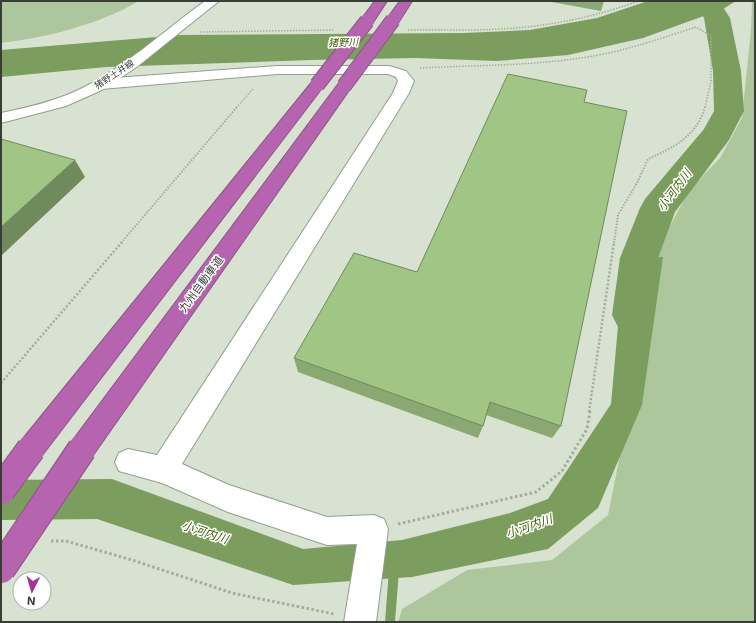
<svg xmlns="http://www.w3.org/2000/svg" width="756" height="623" font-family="Inter,'Noto Sans JP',sans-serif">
  <rect width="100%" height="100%" fill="#d8e2d0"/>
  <g fill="#aec69c">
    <path d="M1,1H139C98,25 48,37 1,43Z"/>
    <path d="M752,1H755V622H398L402,609L467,570L552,560L608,515L637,370L652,259L690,189L720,158L742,118L751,29Z"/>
  </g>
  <g fill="#7b9e5f">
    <path d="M648,1H736L723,9L643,38L568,55L497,61L415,58L312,60L106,67L1,77V50L181,35L463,33L530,30L597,18Z"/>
    <path d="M663,257L642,405L598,508L548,549L412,577L293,585L97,519L1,520V480L112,479L303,549L402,540L510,513L548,499L611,404L624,259Z"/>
  </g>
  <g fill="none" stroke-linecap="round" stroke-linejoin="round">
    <path fill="#7b9e5f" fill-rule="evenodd" d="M394,565L397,567L399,570L395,622H385L389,570L391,567Z"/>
    <path fill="#7b9e5f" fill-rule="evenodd" d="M695,1H719L730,18L741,71L744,111L729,140L675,212L658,258L654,315L648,327L633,332L618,327L612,315L620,258L640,208L645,199L704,129L714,111L713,71L704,18Z"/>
    <g stroke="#939d8d" stroke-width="2">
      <path id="minor" d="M277,66H389L406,71L414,81L409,93L182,464L229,485L327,517L374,515L384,519L388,529L376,622H344L357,544L327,545L228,512L162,483L119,471L115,462L119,453L128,449L157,455L393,93L398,81L396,77L388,74H277L101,89L96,87L93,84L96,81L101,79Z"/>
    </g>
    <g stroke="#939d8d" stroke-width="2">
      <path id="secondary" d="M205,1H219L138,66L104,89L66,106L1,123V113C26,108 51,102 74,92C123,70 162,32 205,1Z"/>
    </g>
    <g stroke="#8a5685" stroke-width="2">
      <g id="motorway">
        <path d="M375,1H387L372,24H362L360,21Z"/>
        <path d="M400,1H412L398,23H388L386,20Z"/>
        <path d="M317,80L322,82L325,85L322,88L40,458L31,462L22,458L18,449L22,440L312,82Z"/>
        <path d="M344,81L349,83L352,86L91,458L82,462L73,458L69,449L73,440L339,83Z"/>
      </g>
    </g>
    <g stroke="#a4ac9e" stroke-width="1.5" stroke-dasharray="1.5 1.5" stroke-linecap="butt">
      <path d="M408,30C438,29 469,31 499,29C547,27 594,17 639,1"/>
      <path d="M200,32L335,30"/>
      <path d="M420,68C478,65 536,66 593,56C628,50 662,38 696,27L711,36V81L705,108"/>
      <path d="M236,108L253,89"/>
    </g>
    <g stroke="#a4ac9e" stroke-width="2" stroke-dasharray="1.5 1.5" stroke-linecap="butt">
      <path d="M121,243L237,107"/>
      <path d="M614,243L618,215L637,183L648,159C673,148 697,136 705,107"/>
    </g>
    <g stroke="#a4ac9e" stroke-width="2.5" stroke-dasharray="2 2" stroke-linecap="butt">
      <path d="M1,383L122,242"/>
      <path d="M589,412L614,242"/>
    </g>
    <g stroke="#a4ac9e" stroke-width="3" stroke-dasharray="2.5 2.5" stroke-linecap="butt">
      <path d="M398,524L536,492L562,471L587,429L590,411"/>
      <path d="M51,541H66L132,560L232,593L334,614"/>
    </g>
    <use href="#minor" fill="#fff" fill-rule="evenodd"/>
    <use href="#secondary" fill="#fff" fill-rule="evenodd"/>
    <use href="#motorway" fill="#b664af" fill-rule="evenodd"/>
    <g stroke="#8a5685" stroke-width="16" stroke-linecap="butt">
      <g id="motorway-bridge-far1">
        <path d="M317,85L367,21"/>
        <path d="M344,86L393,20"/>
      </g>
    </g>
    <g stroke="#8a5685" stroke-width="30" stroke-linecap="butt">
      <g id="motorway-bridge">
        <path d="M1,490L31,449"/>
        <path d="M1,569L82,449"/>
      </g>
    </g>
    <use href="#motorway-bridge-far1" stroke="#b664af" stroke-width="14"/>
    <use href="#motorway-bridge" stroke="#b664af" stroke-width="28"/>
  </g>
  <g fill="#8aa972">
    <path d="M546,1H604L601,11Z"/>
    <path d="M584,102L561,426L552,438L486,415L483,426L478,438L298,372L294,358L417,272Z"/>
  </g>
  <path fill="#708a5c" d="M75,160L85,177L1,256V227Z"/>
  <g fill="#a0c584" stroke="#708a5c">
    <path d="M508,74L587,90L584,102L627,111L561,426L490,402L483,426L294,358L354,253L417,272Z"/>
    <path d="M1,139L75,160L1,227Z"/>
  </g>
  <g text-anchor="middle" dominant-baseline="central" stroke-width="3" stroke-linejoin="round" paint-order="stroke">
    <g font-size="9" fill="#383d36" stroke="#fff">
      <text transform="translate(114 74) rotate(-33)">猪野土井線</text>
    </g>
    <g font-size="10" font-style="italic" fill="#3a6401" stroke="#fff">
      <text transform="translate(343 42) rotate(-2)">猪野川</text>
    </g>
    <g font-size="11" fill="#383d36" stroke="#fff">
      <text transform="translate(201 284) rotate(-54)">九州自動車道</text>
    </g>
    <g font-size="12" font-style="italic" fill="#3a6401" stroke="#fff">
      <text transform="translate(674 190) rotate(-53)">小河内川</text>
      <text transform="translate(529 526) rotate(-19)">小河内川</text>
      <text transform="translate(205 532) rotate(18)">小河内川</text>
    </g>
  </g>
  <rect width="756" height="623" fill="none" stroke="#383d36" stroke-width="4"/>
  <g transform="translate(32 591) rotate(185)"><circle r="19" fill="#ffffff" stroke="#afb1af"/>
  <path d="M0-3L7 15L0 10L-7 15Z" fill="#9f3698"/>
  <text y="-6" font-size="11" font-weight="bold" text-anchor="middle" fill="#383d36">N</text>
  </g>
</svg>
